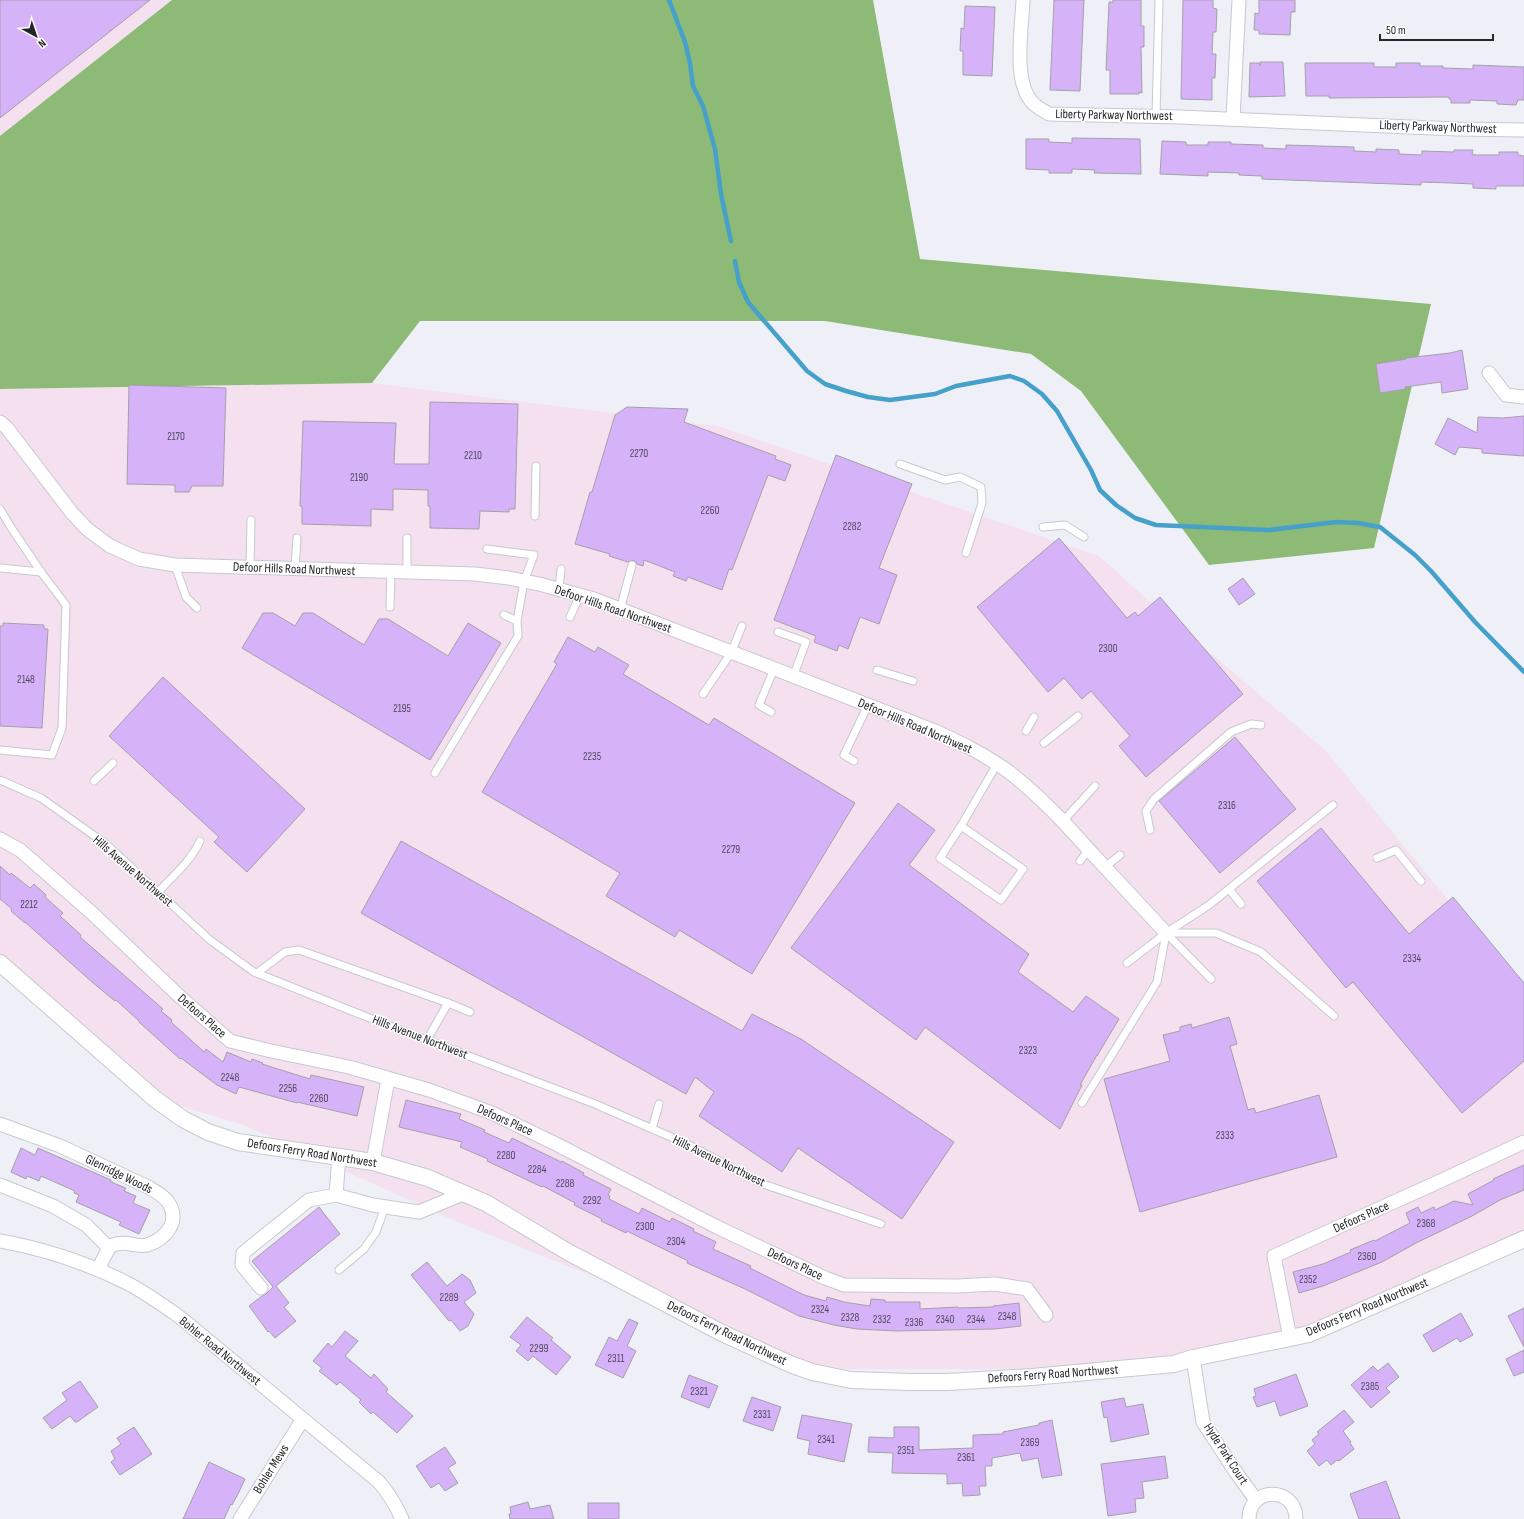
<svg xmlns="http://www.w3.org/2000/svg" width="1524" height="1519" font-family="'Sofia Sans Condensed',sans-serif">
  <rect width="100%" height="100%" fill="#eff0f7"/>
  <g fill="#f4e0ef">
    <path d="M0,0H183L0,155Z"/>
    <path d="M372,383L718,426L1099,556L1140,593L1326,751L1524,993V1238L1408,1296L1218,1353L1069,1369H825L453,1220L244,1125L150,1097L0,965V389Z"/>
  </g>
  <path fill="#8dba76" d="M172,0H873L920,259L1431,304L1374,548L1209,565L1081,391L1031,354L825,321H420L372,383L0,389V136Z"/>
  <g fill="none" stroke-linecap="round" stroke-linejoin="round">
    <g stroke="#45a0ca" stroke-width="4.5">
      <path d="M669,0L685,42L690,63L693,86L703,106L715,149L721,194L731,241"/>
      <path d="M735,261L739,282L748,302L807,371L825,384L846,391L868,397L890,400L935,394L956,386L1010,376L1024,381L1042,394L1057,411L1091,470L1100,490L1116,505L1135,518L1156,525L1269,530L1336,522L1358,523L1380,527L1415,555L1431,571L1475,622L1524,672"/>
    </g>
  </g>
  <g fill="#d6b2f9" stroke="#a4a1a7">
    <path d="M0,0H150L0,118Z"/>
    <path d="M1054,0H1084L1080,91L1050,90Z"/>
    <path d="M1113,0H1141V26H1144V47H1141L1142,93L1139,92V94H1110V70H1106L1107,47L1109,2H1113Z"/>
    <path d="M1183,0H1213V8L1217,9L1216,32H1213L1212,54H1216L1215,78H1212V100L1181,99Z"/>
    <path d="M1259,0H1295V12H1291L1290,35L1259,34V30H1254L1255,13L1259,14Z"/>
    <path d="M965,6L995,7L992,76L963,75V51H960L961,28L964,29Z"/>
    <path d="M1260,62H1283L1285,96L1249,97L1250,63H1259L1260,66Z"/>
    <path d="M1305,63H1374V67H1396V63H1420V66H1443V68L1473,69V65L1524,67V100H1518L1516,105L1497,104V101L1470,100V103H1451V99H1449V97L1329,98V96H1306Z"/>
    <path d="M1072,138L1140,139L1141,174L1094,173L1095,170L1072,169V173H1049V170L1026,169V139H1049V142L1072,143Z"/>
    <path d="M1162,141L1186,142V145H1208V142H1231V144L1263,145V148L1286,149V145L1354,147V151L1376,152V149L1399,150V154L1422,155V151L1454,152V150H1473L1472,154L1475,155H1499V152H1518V155L1524,156V186H1496V189L1473,188V184L1451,183L1421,182V185L1262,179V176L1239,175V173L1208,172V176L1160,174Z"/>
    <path d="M1462,350L1468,389L1442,393L1441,382L1405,387L1406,389L1380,393L1376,364L1406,359V358L1450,353Z"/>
    <path d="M129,385L226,388L223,486H192L189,492H175V485L127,484Z"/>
    <path d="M430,402L518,404L515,509H509V512L480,511L479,529L430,528V506H428V490L393,489V510L371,509V526L302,524V506H300L303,421L396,423L394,464H429Z"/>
    <path d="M627,407L688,409L684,422L776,456L775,459L791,465L785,481L768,475L732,570L729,569L722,590L688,577L686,581L673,576L675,572L644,560L643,566L637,564L634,560L628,562L609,556L610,554L575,544L590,492H592L615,415Z"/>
    <path d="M1524,416V456L1482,453V449L1459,447L1455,455L1435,444L1448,418L1477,433L1478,417L1503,418Z"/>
    <path d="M836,455L912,484L879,568L897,575L879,624L860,617L848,649L839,645L837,651L814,642L816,636L774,620Z"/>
    <path d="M1059,538L1127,618L1135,612L1138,616L1160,597L1243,694L1146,777L1119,746L1130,736L1091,691L1082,699L1064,678L1048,692L977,607Z"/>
    <path d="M1243,578L1255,594L1239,605L1228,589Z"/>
    <path d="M263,613H273L295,626L303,613H313L364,645L379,619H388L448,656L468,623L501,643L430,760L242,648Z"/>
    <path d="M3,623L44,625V629H48L42,728L0,726V626H3Z"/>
    <path d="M568,637L595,652L598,647L629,665L623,674L709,725L714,718L855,803L752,974L679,930L675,937L606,896L620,873L482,792L557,664L554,662Z"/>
    <path d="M163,677L305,809L247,872L214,842L219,837L109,736Z"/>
    <path d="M1235,737L1296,809L1220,873L1159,801Z"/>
    <path d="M898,803L935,830L909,865L1029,954L1018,972L1073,1012L1086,996L1119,1019L1097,1056V1055L1080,1085H1082L1060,1129L925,1027L916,1040L791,948Z"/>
    <path d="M1321,828L1409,934L1453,897L1524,983V1061L1462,1113L1353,982L1346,988L1257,881Z"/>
    <path d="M401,841L742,1031L752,1014L801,1039L954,1142L902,1219L798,1148L782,1172L699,1116L714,1092L695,1077L686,1094L361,913Z"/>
    <path d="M0,866L10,875L11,873L30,888L34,884L46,895L45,897L63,913L60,916L81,935L80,937L163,1009L161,1011L172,1020L171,1022L204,1052L206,1049L223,1062L227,1052L251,1062L252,1059L263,1063L262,1064L310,1079L311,1075L364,1087L357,1116L297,1102V1103L239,1087L236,1094L217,1085L181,1058L180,1059L139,1022V1021L116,1000L115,1001L92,982L25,922V923L11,911L12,909L0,899Z"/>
    <path d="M1229,1017L1237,1044L1230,1046L1248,1110L1254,1108L1256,1113L1319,1095L1337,1157L1140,1212L1104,1079L1170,1061L1163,1035L1180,1031V1027L1191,1024L1192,1028Z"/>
    <path d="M406,1100L461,1114L459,1119L485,1130L484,1132L509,1143L512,1138L561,1162L562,1161L584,1173L583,1175L611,1189L608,1195L610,1196L609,1199L639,1214L642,1208L670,1222L672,1218L694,1229L693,1231L716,1242L713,1249L751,1266L750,1268L804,1295L826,1301L827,1297L844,1302L870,1306L871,1299L885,1300V1302H920V1309L958,1307V1308L993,1307V1306L1019,1303L1021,1326L995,1329L896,1331L857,1329L834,1325L799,1316L745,1289L687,1263L688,1261L627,1231L626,1233L601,1221L602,1219L574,1205L575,1203L543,1186L542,1187L487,1161L488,1159L460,1147L462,1142L399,1127Z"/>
    <path d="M21,1148L35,1155L38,1148L111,1180V1182L126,1188L124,1191L136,1196L133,1203L150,1210L139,1234L119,1225L121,1222L76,1202L79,1195L74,1193L75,1191L41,1176L39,1181L27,1176L26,1179L11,1172Z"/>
    <path d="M1524,1165V1190L1500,1200L1472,1216L1416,1243L1382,1262L1323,1286L1299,1293L1293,1272L1323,1264L1351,1252L1350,1250L1374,1240L1375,1241L1410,1223L1406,1213L1418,1207L1421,1213L1434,1207L1435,1210L1454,1201L1473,1205L1468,1194L1494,1180L1493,1179Z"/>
    <path d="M319,1207L340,1234L276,1286L289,1303L284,1307L296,1321L275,1338L269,1331L268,1332L249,1306L262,1296L266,1294L273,1287L252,1261Z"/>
    <path d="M427,1262L447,1286L462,1274L470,1280L476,1293L464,1302L474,1314L468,1326L460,1331L451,1320L449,1321L411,1275Z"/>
    <path d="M1524,1308V1347L1508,1316Z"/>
    <path d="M1461,1313L1473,1335L1460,1342L1457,1338L1433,1352L1423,1335Z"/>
    <path d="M527,1317L553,1338L551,1340L571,1357L556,1375L533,1356L528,1361L516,1351L521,1345L510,1337Z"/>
    <path d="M629,1319L638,1323L627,1346L636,1351L623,1378L595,1365L609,1337L617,1341Z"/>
    <path d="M345,1331L358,1341L345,1356L371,1378L374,1374L388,1389L386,1392L413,1416L397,1433L373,1412L371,1414L359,1402L361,1400L340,1382L337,1385L319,1371L322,1368L313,1361L328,1343L332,1347Z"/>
    <path d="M1524,1350V1372L1514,1376L1506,1359Z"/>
    <path d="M1388,1363L1399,1377L1386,1388L1390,1392L1371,1408L1351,1385L1373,1366L1378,1371Z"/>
    <path d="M1296,1374L1308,1406L1280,1416L1275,1401L1257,1407L1253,1397L1256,1396L1254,1389Z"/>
    <path d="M689,1375L718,1386L709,1408L681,1397Z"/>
    <path d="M80,1381L98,1407L77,1422H75L70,1416L52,1429L43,1418L67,1400L62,1393Z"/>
    <path d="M752,1397L781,1407L773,1431L743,1421Z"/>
    <path d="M1124,1398L1126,1407L1143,1404L1149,1434L1111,1442L1107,1417L1104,1418L1101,1402Z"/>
    <path d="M1344,1410L1354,1422L1343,1431L1351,1442L1350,1443L1354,1449L1339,1461L1337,1460L1331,1465L1327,1460L1319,1466L1307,1451L1315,1444L1312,1440L1319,1434L1317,1432Z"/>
    <path d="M802,1415L852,1424L844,1462L808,1454L810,1441L797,1438Z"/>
    <path d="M1052,1420L1062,1475L1042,1478L1038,1458L1022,1461L1020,1453L992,1458V1466H985L986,1486H979L980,1495L963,1496L962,1483L947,1484V1474L892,1473L893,1453L868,1452L869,1437L894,1438V1427H919V1450L973,1448V1435L1003,1434V1432L1039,1425V1423Z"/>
    <path d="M134,1427L152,1454L120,1475L111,1462L115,1459L111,1451L121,1444L117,1438Z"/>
    <path d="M445,1447L456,1463L448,1468L458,1483L445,1491L439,1483L431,1488L416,1466Z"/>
    <path d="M1165,1456L1168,1478L1142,1482L1144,1498L1135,1499L1136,1512L1108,1516L1101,1464Z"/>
    <path d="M209,1462L245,1479L239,1492L232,1505L231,1504L224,1519H183Z"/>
    <path d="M1386,1481L1400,1519H1359L1350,1494Z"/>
    <path d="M528,1502L530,1509L550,1505L554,1519H510L509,1514H511L510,1507Z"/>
    <rect x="588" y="1503" width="31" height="16"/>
  </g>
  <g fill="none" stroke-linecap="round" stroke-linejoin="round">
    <g stroke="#c7c9cf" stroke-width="9">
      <g id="service">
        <path d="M1156,116L1159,0"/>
        <path d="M900,464L945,480L960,477L981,487L982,503L966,553"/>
        <path d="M0,509L12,529L41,572L66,605L62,728L52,755L0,750"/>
        <path d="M535,516L536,466"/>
        <path d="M1043,527L1065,525L1084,537"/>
        <path d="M487,549L534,555L524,581L517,621"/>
        <path d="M175,565L186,597L197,608"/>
        <path d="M250,567L251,520"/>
        <path d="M0,568L41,572"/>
        <path d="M295,569L297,538"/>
        <path d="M407,572V538"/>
        <path d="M559,589L561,569"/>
        <path d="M390,607L391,572"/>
        <path d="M620,610L632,565"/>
        <path d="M570,617L580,595"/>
        <path d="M778,632L806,642L793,677"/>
        <path d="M877,670L913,681"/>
        <path d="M703,694L731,653L742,626"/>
        <path d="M771,712L759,705L774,669"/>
        <path d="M1026,731L1034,717"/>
        <path d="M1044,743L1078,716"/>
        <path d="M854,761L844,755L868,705"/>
        <path d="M435,773L518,636L517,621L504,615"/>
        <path d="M0,780L41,798L106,844L210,940L254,972L382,1023L595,1104L687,1144L763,1184L881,1224"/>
        <path d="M94,781L113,763"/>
        <path d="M1063,821L1095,786"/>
        <path d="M961,826L1023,869L1001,900L940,858L961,826L997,764"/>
        <path d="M1150,830L1146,811L1154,799L1231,732L1251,724L1261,725"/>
        <path d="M1377,858L1396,850L1421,881"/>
        <path d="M1080,861L1089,849"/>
        <path d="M1105,867L1120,855"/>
        <path d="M1229,889L1241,904"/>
        <path d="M158,892C173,876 191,861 200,841"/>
        <path d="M1166,933H1216L1261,952L1334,1016"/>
        <path d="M1166,933L1211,979"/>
        <path d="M1127,963L1166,933L1209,905L1333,805"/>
        <path d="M257,973L285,952L299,950L448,1003L470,1012"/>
        <path d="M427,1040L448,1003"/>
        <path d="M1082,1103L1157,982L1166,933"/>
        <path d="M652,1129L659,1104"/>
        <path d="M339,1270L364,1249L376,1232L385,1207"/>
      </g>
    </g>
    <g stroke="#c7c9cf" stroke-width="15">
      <g id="minor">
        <path d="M1023,0C1022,27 1012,85 1034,104C1038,108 1044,111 1049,114L1180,117L1457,129L1524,130"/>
        <path d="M1233,119L1239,0"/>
        <path d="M1489,373L1506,395L1524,397"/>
        <path d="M0,422L7,428L72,513L87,529L110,546L139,559L175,565L475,574L509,578L539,584L594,599L935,731C961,743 986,755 1009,772C1039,795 1064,822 1089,850C1115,878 1140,905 1166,933"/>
        <path d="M0,839L20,850L92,913L177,994L230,1041L271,1051L349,1067L429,1090L492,1113L556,1144L717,1227L825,1278L844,1285L958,1286L995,1284L1027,1289L1046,1315"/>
        <path d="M0,1124L60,1146L148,1187C155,1191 163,1195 168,1202C181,1221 166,1239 147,1245C136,1248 127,1239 110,1246L98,1269"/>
        <path d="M373,1162L388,1079"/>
        <path d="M0,1185L53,1206L86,1225L109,1248"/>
        <path d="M336,1195L339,1156"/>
        <path d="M0,1241C44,1249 87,1263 127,1283C146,1293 163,1305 181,1318L379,1482C389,1494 396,1505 402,1519"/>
        <path d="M261,1288L242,1265L243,1253L309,1200L336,1195L373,1205L419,1212L465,1193"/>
        <path d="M1290,1338L1274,1256L1436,1183L1524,1142"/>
        <path d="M1193,1358L1203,1422L1235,1471L1256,1500"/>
        <path d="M240,1519L303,1419"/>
        <path d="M1249,1519C1249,1486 1296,1486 1296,1519"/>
      </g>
    </g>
    <g stroke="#c7c9cf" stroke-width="18">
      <path id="tertiary" d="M0,963L155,1099L183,1119L208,1132L238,1142L373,1162L428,1178L486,1203L568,1252L722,1333L790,1364L812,1372L851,1380L910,1382H947L1032,1377L1174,1364L1193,1358L1309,1334L1524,1239"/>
    </g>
    <use href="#service" stroke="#fff" stroke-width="7"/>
    <use href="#minor" stroke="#fff" stroke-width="13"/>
    <use href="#tertiary" stroke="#fff" stroke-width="16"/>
  </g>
  <g text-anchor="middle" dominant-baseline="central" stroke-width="3" stroke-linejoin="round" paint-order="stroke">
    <g font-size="11" fill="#51495c">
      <text x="176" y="436">2170</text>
      <text x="639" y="453">2270</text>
      <text x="473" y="455">2210</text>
      <text x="359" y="477">2190</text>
      <text x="710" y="510">2260</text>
      <text x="852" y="526">2282</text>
      <text x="1108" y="648">2300</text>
      <text x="26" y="679">2148</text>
      <text x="402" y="708">2195</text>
      <text x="592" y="756">2235</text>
      <text x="1227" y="805">2316</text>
      <text x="731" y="849">2279</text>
      <text x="29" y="904">2212</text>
      <text x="1412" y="958">2334</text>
      <text x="1028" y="1050">2323</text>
      <text x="230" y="1077">2248</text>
      <text x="288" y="1088">2256</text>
      <text x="319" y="1098">2260</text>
      <text x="1225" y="1135">2333</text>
      <text x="506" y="1155">2280</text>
      <text x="537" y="1169">2284</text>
      <text x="565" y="1183">2288</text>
      <text x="592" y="1200">2292</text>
      <text x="1426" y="1223">2368</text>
      <text x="645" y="1226">2300</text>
      <text x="676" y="1241">2304</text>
      <text x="1367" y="1256">2360</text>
      <text x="1308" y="1279">2352</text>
      <text x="449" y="1297">2289</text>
      <text x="820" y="1309">2324</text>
      <text x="1007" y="1316">2348</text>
      <text x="850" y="1317">2328</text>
      <text x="882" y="1319">2332</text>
      <text x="945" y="1319">2340</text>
      <text x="976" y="1319">2344</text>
      <text x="914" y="1322">2336</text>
      <text x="539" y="1348">2299</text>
      <text x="616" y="1358">2311</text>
      <text x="1370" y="1386">2385</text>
      <text x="699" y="1391">2321</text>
      <text x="762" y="1414">2331</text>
      <text x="826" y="1439">2341</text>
      <text x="1030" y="1442">2369</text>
      <text x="906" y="1450">2351</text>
      <text x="966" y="1457">2361</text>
    </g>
    <g font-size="13" fill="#252628" stroke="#fff">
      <text transform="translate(1114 115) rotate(1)">Liberty Parkway Northwest</text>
      <text transform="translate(1438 127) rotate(2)">Liberty Parkway Northwest</text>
      <text transform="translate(294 569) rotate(2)">Defoor Hills Road Northwest</text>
      <text transform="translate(613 609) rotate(19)">Defoor Hills Road Northwest</text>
      <text transform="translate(915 726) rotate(23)">Defoor Hills Road Northwest</text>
      <text transform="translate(133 871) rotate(41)">Hills Avenue Northwest</text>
      <text transform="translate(202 1016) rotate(41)">Defoors Place</text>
      <text transform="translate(420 1037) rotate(21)">Hills Avenue Northwest</text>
      <text transform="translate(505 1120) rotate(24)">Defoors Place</text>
      <text transform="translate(312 1153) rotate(9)">Defoors Ferry Road Northwest</text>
      <text transform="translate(719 1161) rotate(26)">Hills Avenue Northwest</text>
      <text transform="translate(119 1174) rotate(26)">Glenridge Woods</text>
      <text transform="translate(1361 1217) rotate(-24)">Defoors Place</text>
      <text transform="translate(795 1264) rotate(25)">Defoors Place</text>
      <text transform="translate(1367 1307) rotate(-23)">Defoors Ferry Road Northwest</text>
      <text transform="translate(727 1333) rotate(26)">Defoors Ferry Road Northwest</text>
      <text transform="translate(220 1351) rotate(39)">Bohler Road Northwest</text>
      <text transform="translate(1053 1374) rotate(-4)">Defoors Ferry Road Northwest</text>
      <text transform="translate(1226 1454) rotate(57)">Hyde Park Court</text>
      <text transform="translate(271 1469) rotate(-58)">Bohler Mews</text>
    </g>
  </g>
  <g transform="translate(36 36) rotate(140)" stroke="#ffffff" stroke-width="3" paint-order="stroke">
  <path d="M0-3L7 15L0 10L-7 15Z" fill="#252628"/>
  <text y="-6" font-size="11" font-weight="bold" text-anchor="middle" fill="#252628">N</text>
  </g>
  <path d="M1380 34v6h113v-6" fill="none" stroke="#252628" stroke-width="2"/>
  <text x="1386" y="34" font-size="12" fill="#252628" stroke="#ffffff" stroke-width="3" paint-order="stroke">50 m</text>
</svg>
